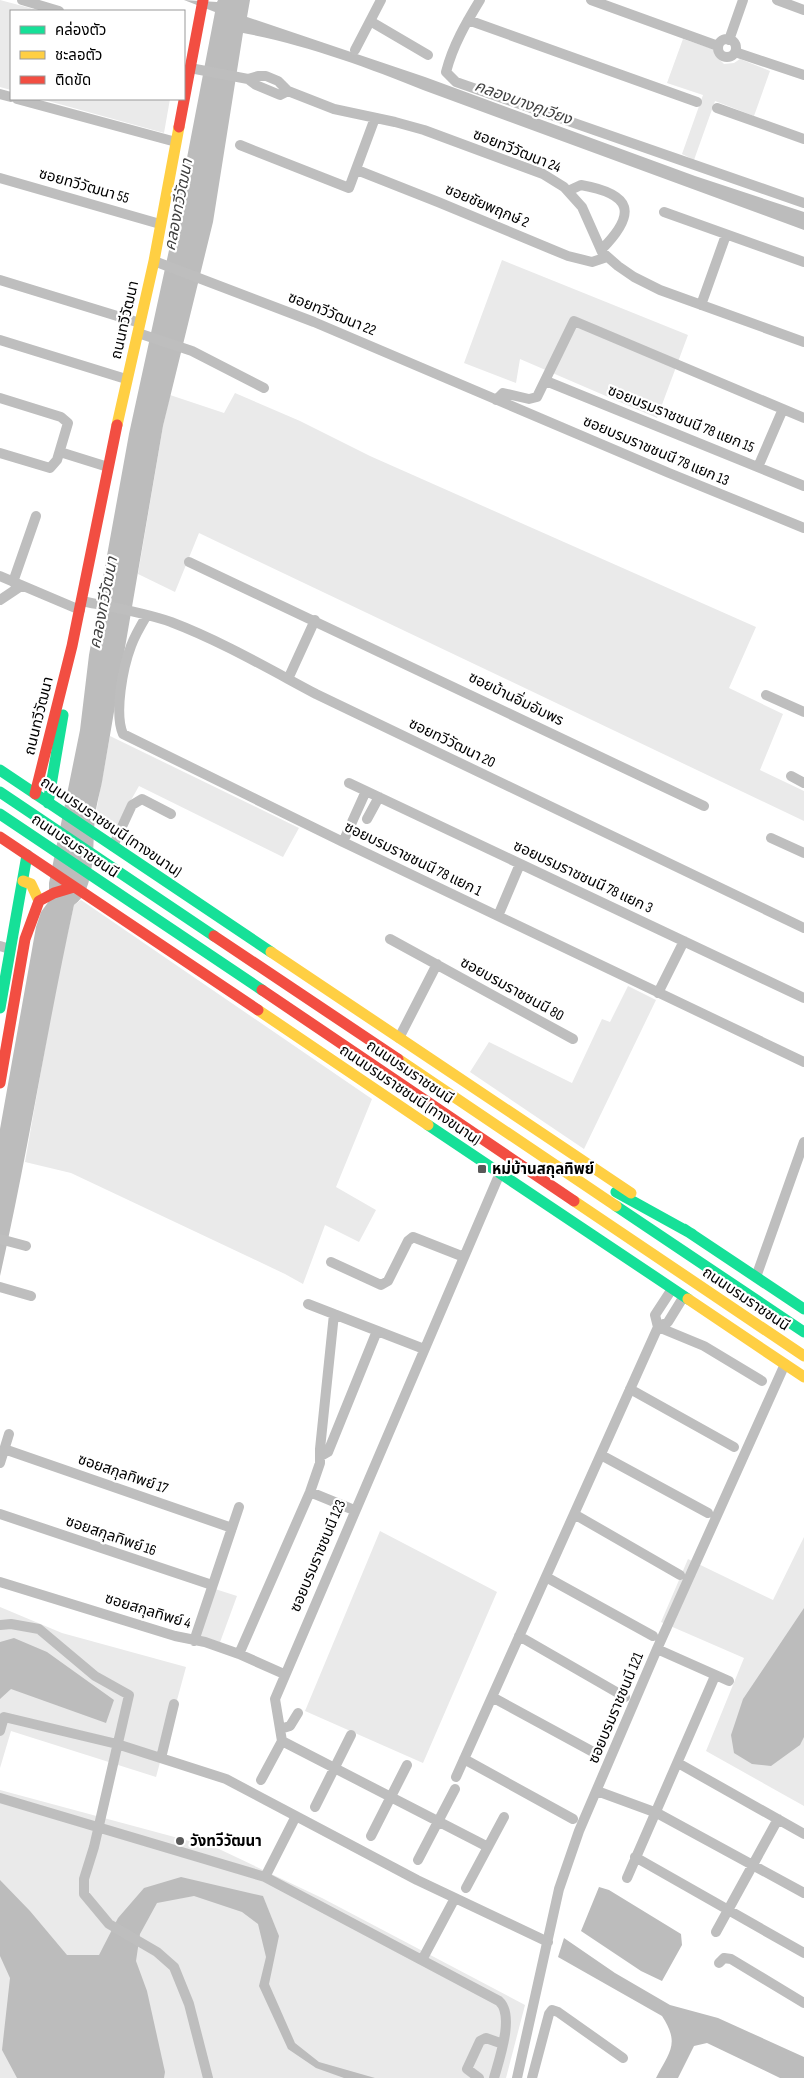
<svg xmlns="http://www.w3.org/2000/svg" width="804" height="2078" font-family="'Sofia Sans Condensed','Noto Sans Thai',sans-serif">
  <rect width="100%" height="100%" fill="#fff"/>
  <path fill="#eaeaea" d="M 0,0 L 41,11 L 11,11 L 11,90 L 0,87 Z
    M 683,39 L 713,49 L 716,56 L 724,64 L 734,63 L 740,59 L 770,71 L 754,116 L 715,101 L 694,160 L 682,154 L 703,95 L 667,83 Z
    M 41,99 L 170,99 L 164,133 Z
    M 502,260 L 688,335 L 657,418 L 520,359 L 516,383 L 464,363 Z
    M 235,393 L 300,421 L 370,456 L 756,627 L 729,688 L 783,714 L 760,770 L 804,791 L 804,821 L 199,533 L 175,592 L 138,574 L 163,426 L 170,395 L 224,413 Z
    M 110,736 L 299,828 L 283,857 L 139,786 L 113,832 L 95,818 Z
    M 81,900 L 372,1099 L 336,1187 L 376,1210 L 359,1242 L 325,1225 L 303,1284 L 285,1274 L 71,1173 L 25,1162 L 56,985 L 74,905 Z
    M 628,986 L 656,1000 L 584,1149 L 470,1072 L 489,1042 L 572,1083 L 602,1019 L 610,1022 Z
    M 380,1531 L 497,1592 L 423,1763 L 305,1711 Z
    M 804,1537 L 804,1806 L 706,1751 L 744,1658 L 661,1622 L 688,1559 L 773,1600 Z
    M 215,1589 L 237,1596 L 219,1645 L 198,1639 Z
    M 0,1607 L 62,1633 L 186,1667 L 156,1777 L 11,1731 L 0,1768 Z
    M 0,1790 L 219,1849 L 322,1898 L 525,2005 L 506,2078 L 0,2078 Z"/>
  <path fill="#bcbcbc" d="M 184,0 L 217,2 L 218,0 L 250,0 L 247,17 L 425,77 L 695,176 L 804,212 L 804,230 L 423,90 C 367,67 303,44 243,33 L 213,222 L 163,426 L 103,776 C 101,790 96,804 95,818 C 92,842 97,890 74,905 C 47,1028 28,1153 0,1276 L 0,1129 L 36,927 L 41,912 L 49,901 L 49,883 L 80,730 L 89,655 L 129,434 L 171,241 L 215,12 Z
    M 804,1608 L 804,1737 L 800,1745 L 771,1766 L 752,1764 L 734,1753 L 731,1735 L 743,1699 Z
    M 14,1638 L 47,1652 L 114,1700 L 106,1723 L 11,1689 L 0,1699 L 0,1642 Z
    M 181,1877 L 263,1896 L 279,1936 L 269,1984 L 295,2043 L 319,2062 L 375,2078 L 344,2078 L 316,2068 L 288,2049 L 259,1986 L 266,1957 L 258,1924 L 242,1912 L 194,1896 L 157,1903 L 140,1934 L 136,1961 L 147,1991 L 165,2072 L 164,2078 L 17,2078 L 2,2050 L 10,1978 L 0,1956 L 0,1880 L 30,1911 L 67,1955 L 99,1955 L 118,1918 L 144,1888 Z
    M 599,1887 L 609,1890 L 681,1934 L 682,1945 L 662,1981 L 641,1971 L 581,1931 Z
    M 564,1938 L 615,1973 L 670,2005 L 718,2018 L 804,2057 L 804,2078 L 780,2078 L 707,2043 L 694,2046 L 678,2078 L 656,2078 C 670,2051 680,2044 662,2016 L 558,1957 Z"/>
  <g fill="none" stroke-linecap="round" stroke-linejoin="round">
    <path stroke="#bebebe" stroke-width="10" d="M 22,0 L 59,11
      M 480,0 C 466,23 453,45 446,72 L 456,82 L 804,203
      M 591,0 L 718,46
      M 777,0 L 804,10
      M 468,20 L 697,102
      M 370,21 L 428,55
      M718 48a9 9 0 1 1 18 0a9 9 0 1 1-18 0Z
      M 729,40 L 743,0
      M 355,50 L 381,0
      M 735,52 L 804,75
      M 190,68 L 248,79 L 256,85 L 280,95 L 288,91
      M 248,79 L 258,76 L 266,76 L 278,81 L 288,91 L 334,109 L 395,122 L 424,130 L 543,174 L 564,187 L 582,207 L 602,252 L 618,266 L 634,277 L 660,290 L 804,342
      M 0,94 L 11,97
      M 17,99 L 176,142
      M 717,108 L 804,139
      M 240,145 L 349,188 L 375,118
      M 357,170 L 438,202 L 568,256 L 592,262 L 607,257
      M 0,178 L 160,224
      M 568,191 L 581,185 C 632,194 638,213 601,250
      M 664,212 L 804,262
      M 154,261 L 314,322 L 669,473 L 804,528
      M 0,280 L 140,323
      M 701,305 L 726,235
      M 138,333 L 192,351 L 264,388
      M 0,340 L 126,379
      M 546,381 L 804,486
      M 0,398 L 61,417 L 68,423 L 57,460 L 50,468 L 0,453
      M 496,400 L 503,393 L 529,399 L 537,397 L 574,321 L 804,418
      M 60,452 L 108,467
      M 758,467 L 783,409
      M 189,562 L 704,806
      M 0,576 L 80,610
      M 13,582 L 36,516
      M 0,600 L 21,586
      M 81,601 C 111,607 142,612 171,622 C 221,641 269,669 316,694 L 804,928
      M 147,615 C 141,625 135,635 131,646 C 123,667 114,713 123,734 L 343,842 L 804,1062
      M 288,679 L 315,620
      M 766,695 L 804,712
      M 791,776 L 804,783
      M 349,783 L 804,998
      M 367,819 L 379,797
      M 771,838 L 804,853
      M 343,842 L 366,791
      M 113,846 L 132,805 L 142,799 L 171,814
      M 498,916 L 520,864
      M 390,939 L 573,1039
      M 0,946 L 10,949
      M 658,993 L 684,941
      M 399,1038 L 437,964
      M 0,1239 L 26,1246
      M 331,1262 L 381,1285 L 388,1281 L 408,1241 L 413,1237 L 464,1257
      M 756,1277 L 804,1142
      M 0,1287 L 31,1296
      M 672,1289 L 655,1315 L 658,1327 L 668,1322 L 684,1296
      M 308,1304 L 424,1349
      M 630,1389 L 734,1447
      M 4,1449 L 232,1528
      M 601,1455 L 708,1513
      M 321,1456 L 328,1452 L 377,1331
      M 0,1463 L 9,1434
      M 310,1492 L 354,1510
      M 0,1514 L 212,1585
      M 574,1514 L 680,1575
      M 546,1577 L 653,1636
      M 0,1582 L 175,1636 L 205,1642 L 239,1654 L 284,1674
      M 0,1625 L 11,1624 L 39,1629 L 95,1676 L 129,1695 L 94,1847 L 84,1879 L 84,1894 L 109,1924 L 157,1952 L 174,1967 L 189,2004 L 208,2078
      M 519,1636 L 625,1697
      M 194,1641 L 239,1507
      M 657,1649 L 729,1681
      M 239,1654 L 310,1492 L 320,1463 L 320,1449 L 334,1314
      M 492,1697 L 595,1753
      M 280,1729 L 290,1726 L 298,1713
      M 0,1731 L 4,1717 L 117,1744 L 226,1779 L 417,1880 L 548,1942
      M 161,1758 L 174,1704
      M 464,1759 L 573,1819
      M 678,1763 L 804,1834
      M 456,1777 L 658,1327 L 704,1346 L 762,1381
      M 261,1780 L 282,1741
      M 597,1791 L 657,1813 L 804,1893
      M 0,1798 L 265,1877 L 499,2001 C 515,2015 499,2060 494,2078
      M 315,1807 L 351,1735
      M 371,1836 L 407,1765
      M 488,1847 L 282,1741 L 275,1699 L 500,1173
      M 635,1857 L 804,1953
      M 418,1860 L 455,1789
      M 265,1877 L 296,1816
      M 627,1878 L 715,1676
      M 466,1888 L 504,1817
      M 716,1932 L 778,1819
      M 422,1960 L 455,1898
      M 719,1963 L 724,1958 L 731,1959 L 804,2003
      M 479,2078 L 467,2069 L 480,2041 L 486,2038 L 503,2044
      M 517,2078 L 559,1889 L 579,1831 L 657,1649 L 785,1364
      M 532,2078 L 549,2014 L 552,2010 L 558,2012 L 623,2058"/>
    <path stroke="#16e098" stroke-width="11" d="M 0,770 L 271,952
      M 0,792 L 214,936
      M 48,803 L 63,715
      M 0,814 L 262,990
      M 0,1008 L 27,855
      M 428,1125 L 688,1299
      M 616,1192 L 692,1234
      M 616,1206 L 804,1332
      M 684,1229 L 804,1309"/>
    <path stroke="#ffcf43" stroke-width="11" d="M 117,425 L 154,261 L 179,127
      M 23,881 L 31,884 L 39,901
      M 271,952 L 631,1193
      M 258,1010 L 428,1125
      M 398,1059 L 616,1206
      M 574,1201 L 804,1356
      M 688,1299 L 804,1377"/>
    <path stroke="#f24e42" stroke-width="11" d="M 179,127 L 203,0
      M 35,794 L 72,646 L 117,425
      M 0,837 L 258,1010
      M 214,936 L 398,1059
      M 262,990 L 574,1201
      M 0,1083 L 25,939 L 39,901 L 54,893 L 74,887"/>
  </g>
  <g fill="#595959" stroke="#fff" stroke-width="2">
    <rect x="477" y="1164" width="10" height="10" rx="2.5"/>
    <circle cx="180" cy="1841" r="5"/>
  </g>
  <g text-anchor="middle" dominant-baseline="central" stroke-width="4.5" stroke-linejoin="round" paint-order="stroke">
    <g font-size="15" fill="#000" stroke="#fff">
      <text transform="translate(517 151) rotate(22)">ซอยทวีวัฒนา 24</text>
      <text transform="translate(84 186) rotate(16)">ซอยทวีวัฒนา 55</text>
      <text transform="translate(487 206) rotate(23)">ซอยชัยพฤกษ์ 2</text>
      <text transform="translate(332 314) rotate(22)">ซอยทวีวัฒนา 22</text>
      <text transform="translate(125 320) rotate(-77)">ถนนทวีวัฒนา</text>
      <text transform="translate(681 419) rotate(22)">ซอยบรมราชชนนี 78 แยก 15</text>
      <text transform="translate(656 451) rotate(23)">ซอยบรมราชชนนี 78 แยก 13</text>
      <text transform="translate(516 699) rotate(26)">ซอยบ้านอิ่มอัมพร</text>
      <text transform="translate(39 716) rotate(-76)">ถนนทวีวัฒนา</text>
      <text transform="translate(452 743) rotate(26)">ซอยทวีวัฒนา 20</text>
      <text transform="translate(111 827) rotate(34)">ถนนบรมราชชนนี (ทางขนาน)</text>
      <text transform="translate(75 846) rotate(34)">ถนนบรมราชชนนี</text>
      <text transform="translate(413 859) rotate(26)">ซอยบรมราชชนนี 78 แยก 1</text>
      <text transform="translate(583 877) rotate(25)">ซอยบรมราชชนนี 78 แยก 3</text>
      <text transform="translate(512 989) rotate(29)">ซอยบรมราชชนนี 80</text>
      <text transform="translate(410 1072) rotate(34)">ถนนบรมราชชนนี</text>
      <text transform="translate(410 1095) rotate(34)">ถนนบรมราชชนนี (ทางขนาน)</text>
      <text transform="translate(746 1299) rotate(34)">ถนนบรมราชชนนี</text>
      <text transform="translate(123 1474) rotate(19)">ซอยสกุลทิพย์ 17</text>
      <text transform="translate(111 1536) rotate(19)">ซอยสกุลทิพย์ 16</text>
      <text transform="translate(318 1556) rotate(-67)">ซอยบรมราชชนนี 123</text>
      <text transform="translate(148 1611) rotate(17)">ซอยสกุลทิพย์ 4</text>
      <text transform="translate(616 1708) rotate(-67)">ซอยบรมราชชนนี 121</text>
    </g>
    <g font-size="15" font-weight="bold" fill="#000" stroke="#fff" text-anchor="start">
      <text x="492" y="1169">หม่บ้านสกุลทิพย์</text>
      <text x="190" y="1841">วังทวีวัฒนา</text>
    </g>
    <g font-size="16" font-style="italic" fill="#414141" stroke="#fff">
      <text transform="translate(523 103) rotate(20)">คลองบางคูเวียง</text>
      <text transform="translate(179 205) rotate(-79)">คลองทวีวัฒนา</text>
      <text transform="translate(104 603) rotate(-79)">คลองทวีวัฒนา</text>
    </g>
  </g>
  <rect x="10" y="10" width="175" height="90" fill="#ffffff" stroke="#999999"/>
  <rect x="20" y="26" width="25" height="8" fill="#16e098" stroke="#999999"/>
  <text x="55" y="35" font-size="15" fill="#000000">คล่องตัว</text>
  <rect x="20" y="51" width="25" height="8" fill="#ffcf43" stroke="#999999"/>
  <text x="55" y="60" font-size="15" fill="#000000">ชะลอตัว</text>
  <rect x="20" y="76" width="25" height="8" fill="#f24e42" stroke="#999999"/>
  <text x="55" y="85" font-size="15" fill="#000000">ติดขัด</text>
</svg>
